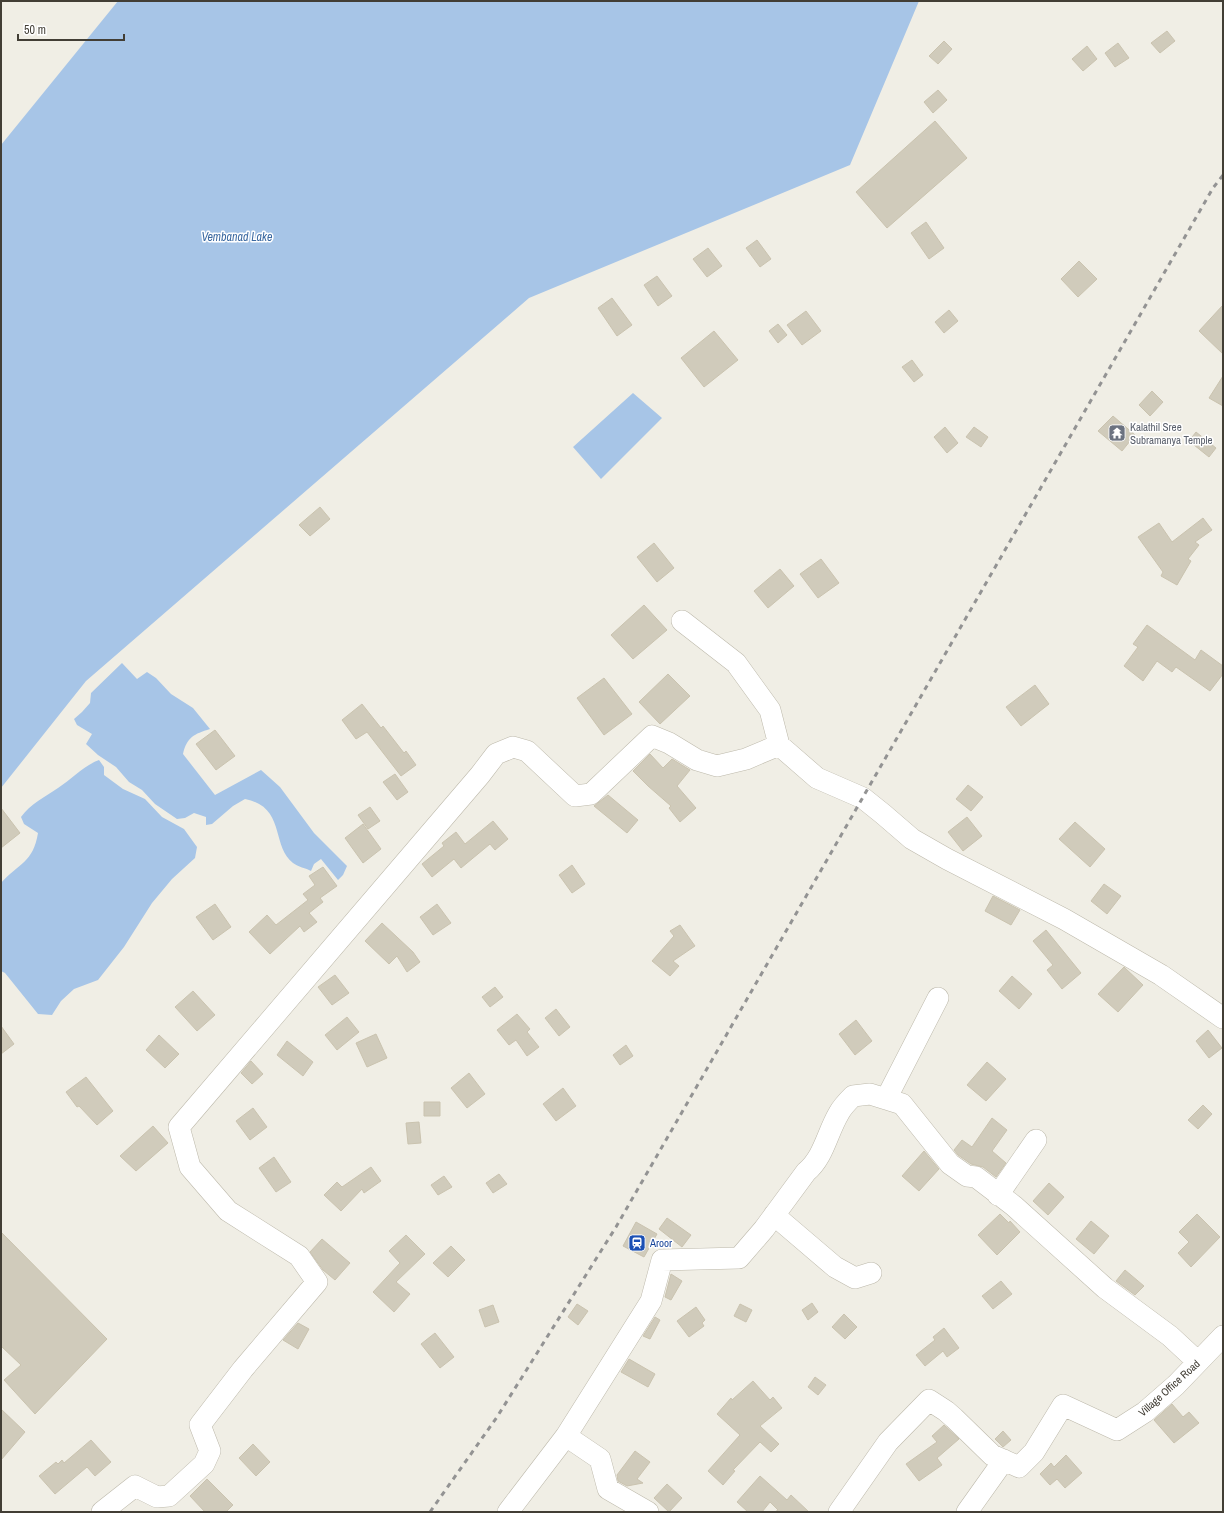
<svg xmlns="http://www.w3.org/2000/svg" width="1224" height="1513" font-family="'Archivo Narrow',sans-serif">
  <rect width="100%" height="100%" fill="#f0eee5"/>
  <path fill="#a7c5e7" d="M 118,1 L 919,1 L 850,165 L 529,298 L 86,681 L 1,788 L 1,145 Z
    M 633,393 L 662,418 L 601,479 L 573,447 Z
    M 122,663 L 137,679 L 147,672 L 156,678 L 171,694 L 193,708 L 210,729 C 194,734 187,737 183,754 L 215,795 L 261,770 L 280,787 L 314,833 L 347,866 L 343,875 L 338,880 L 321,859 L 314,864 L 311,871 C 306,868 298,867 293,863 C 271,846 286,807 245,799 L 233,806 L 212,824 L 206,825 L 206,817 L 194,813 L 185,818 L 177,819 L 155,804 L 142,790 L 129,782 L 116,767 L 98,755 L 86,744 L 92,734 L 77,725 L 74,719 L 82,712 L 90,703 L 91,693 Z
    M 99,760 L 104,767 L 104,775 L 123,789 L 145,799 L 162,817 L 184,829 L 197,847 L 195,858 L 172,879 L 152,903 L 124,947 L 98,980 L 74,989 L 61,1001 L 52,1015 L 38,1014 L 5,973 L 1,971 L 1,883 C 19,863 33,863 38,833 L 24,824 L 21,817 C 30,804 45,797 58,788 C 72,779 83,766 99,760 Z"/>
  <path fill="#d0cbbb" stroke="#cac3af" d="M 1167,31 L 1175,41 L 1160,53 L 1151,43 Z
    M 944,41 L 952,49 L 938,64 L 929,56 Z
    M 1118,43 L 1129,58 L 1115,67 L 1105,53 Z
    M 1087,46 L 1097,59 L 1083,71 L 1072,59 Z
    M 938,90 L 947,100 L 933,113 L 924,102 Z
    M 935,121 L 967,158 L 887,228 L 856,192 Z
    M 926,222 L 944,248 L 929,259 L 911,233 Z
    M 757,240 L 771,259 L 760,267 L 746,248 Z
    M 708,248 L 722,266 L 707,277 L 693,259 Z
    M 1079,261 L 1097,279 L 1078,297 L 1061,279 Z
    M 657,276 L 672,296 L 658,306 L 644,285 Z
    M 612,298 L 632,325 L 617,336 L 598,308 Z
    M 1223,305 L 1223,354 L 1199,331 Z
    M 949,310 L 958,321 L 944,333 L 935,322 Z
    M 806,311 L 821,331 L 802,345 L 787,325 Z
    M 778,324 L 787,335 L 778,343 L 769,331 Z
    M 714,331 L 738,360 L 704,387 L 681,358 Z
    M 912,360 L 923,375 L 914,382 L 902,367 Z
    M 1223,376 L 1223,406 L 1209,398 Z
    M 1152,391 L 1163,402 L 1150,416 L 1139,405 Z
    M 1113,416 L 1135,435 L 1122,451 L 1098,431 Z
    M 945,427 L 958,443 L 947,453 L 934,437 Z
    M 974,427 L 988,437 L 981,447 L 966,437 Z
    M 1196,432 L 1216,448 L 1209,457 L 1189,441 Z
    M 320,507 L 330,519 L 310,536 L 299,525 Z
    M 1203,518 L 1212,530 L 1195,542 L 1199,545 L 1188,559 L 1191,561 L 1177,585 L 1161,576 L 1163,572 L 1138,537 L 1159,523 L 1172,542 Z
    M 654,543 L 674,568 L 657,582 L 637,557 Z
    M 821,559 L 839,583 L 818,598 L 800,574 Z
    M 780,569 L 794,586 L 768,608 L 754,591 Z
    M 644,605 L 667,630 L 633,659 L 611,635 Z
    M 1147,625 L 1195,660 L 1201,650 L 1223,666 L 1223,674 L 1210,691 L 1176,667 L 1172,672 L 1157,661 L 1143,681 L 1124,666 L 1138,647 L 1133,644 Z
    M 668,674 L 690,696 L 660,724 L 639,702 Z
    M 604,678 L 632,714 L 604,735 L 577,698 Z
    M 1035,685 L 1049,704 L 1021,726 L 1006,707 Z
    M 362,704 L 381,728 L 383,726 L 404,753 L 406,751 L 416,765 L 401,776 L 367,732 L 356,739 L 342,720 Z
    M 215,730 L 235,756 L 216,770 L 196,744 Z
    M 650,754 L 663,768 L 672,759 L 690,770 L 677,786 L 696,808 L 680,822 L 669,808 L 671,806 L 648,786 L 633,771 Z
    M 395,774 L 408,792 L 397,800 L 383,782 Z
    M 968,785 L 983,797 L 971,811 L 956,799 Z
    M 608,795 L 638,820 L 627,833 L 594,806 Z
    M 370,807 L 380,821 L 368,829 L 358,815 Z
    M 1,808 L 20,833 L 1,848 Z
    M 967,817 L 982,836 L 963,851 L 948,832 Z
    M 493,821 L 508,839 L 495,850 L 490,844 L 461,868 L 454,859 L 432,877 L 422,864 L 444,846 L 442,843 L 456,832 L 465,844 Z
    M 1075,822 L 1105,849 L 1090,867 L 1059,839 Z
    M 363,824 L 381,849 L 363,863 L 345,838 Z
    M 572,865 L 585,884 L 572,893 L 559,875 Z
    M 323,867 L 337,886 L 320,898 L 323,902 L 309,913 L 317,922 L 304,932 L 300,926 L 270,954 L 249,932 L 267,915 L 276,925 L 308,900 L 303,894 L 315,885 L 309,876 Z
    M 1104,884 L 1121,896 L 1107,914 L 1091,901 Z
    M 993,896 L 1020,910 L 1011,925 L 985,911 Z
    M 215,904 L 231,927 L 213,940 L 196,917 Z
    M 437,904 L 451,923 L 433,935 L 420,917 Z
    M 382,923 L 413,952 L 420,962 L 407,972 L 397,956 L 389,964 L 365,941 Z
    M 680,925 L 695,946 L 673,961 L 679,966 L 670,976 L 652,961 L 674,936 L 670,931 Z
    M 1046,930 L 1081,973 L 1062,989 L 1047,970 L 1053,965 L 1033,941 Z
    M 1124,967 L 1143,985 L 1118,1012 L 1098,994 Z
    M 335,975 L 349,993 L 332,1005 L 318,987 Z
    M 1012,976 L 1032,994 L 1019,1009 L 999,991 Z
    M 495,987 L 503,997 L 490,1007 L 482,997 Z
    M 193,991 L 215,1015 L 197,1031 L 175,1007 Z
    M 556,1009 L 570,1027 L 559,1036 L 545,1018 Z
    M 517,1014 L 530,1029 L 527,1032 L 539,1047 L 527,1056 L 516,1040 L 509,1045 L 497,1030 Z
    M 347,1017 L 359,1032 L 337,1050 L 325,1035 Z
    M 856,1020 L 872,1041 L 855,1055 L 839,1034 Z
    M 1,1026 L 14,1044 L 1,1054 Z
    M 1208,1030 L 1222,1048 L 1209,1058 L 1196,1041 Z
    M 376,1034 L 387,1058 L 367,1067 L 356,1043 Z
    M 159,1035 L 179,1054 L 165,1068 L 146,1050 Z
    M 287,1041 L 313,1062 L 303,1076 L 277,1055 Z
    M 626,1045 L 633,1056 L 620,1065 L 613,1055 Z
    M 251,1061 L 263,1074 L 252,1084 L 241,1073 Z
    M 987,1062 L 1006,1079 L 986,1101 L 967,1085 Z
    M 469,1073 L 485,1094 L 467,1108 L 451,1088 Z
    M 86,1077 L 113,1111 L 97,1125 L 79,1106 L 77,1107 L 66,1092 Z
    M 563,1088 L 576,1106 L 556,1121 L 543,1104 Z
    M 424,1102 L 440,1102 L 440,1116 L 424,1116 Z
    M 1203,1105 L 1212,1114 L 1198,1129 L 1188,1120 Z
    M 253,1108 L 267,1127 L 250,1140 L 236,1121 Z
    M 992,1118 L 1007,1130 L 992,1151 L 1006,1163 L 996,1177 L 983,1167 L 971,1164 L 958,1155 L 954,1150 L 962,1140 L 972,1147 Z
    M 419,1122 L 421,1143 L 408,1144 L 406,1123 Z
    M 153,1126 L 168,1143 L 136,1171 L 120,1156 Z
    M 924,1151 L 939,1169 L 919,1191 L 902,1176 Z
    M 274,1157 L 291,1182 L 276,1192 L 259,1168 Z
    M 371,1167 L 381,1181 L 364,1193 L 362,1189 L 341,1211 L 324,1195 L 337,1182 L 342,1187 Z
    M 499,1174 L 507,1184 L 493,1193 L 486,1183 Z
    M 444,1176 L 452,1187 L 438,1195 L 431,1185 Z
    M 1049,1183 L 1064,1197 L 1048,1215 L 1033,1201 Z
    M 1000,1214 L 1009,1223 L 1010,1221 L 1020,1232 L 997,1255 L 978,1235 Z
    M 1197,1214 L 1220,1237 L 1191,1267 L 1178,1253 L 1189,1242 L 1179,1232 Z
    M 667,1218 L 691,1235 L 682,1247 L 659,1229 Z
    M 1091,1221 L 1109,1236 L 1094,1254 L 1076,1239 Z
    M 636,1222 L 657,1234 L 644,1257 L 623,1246 Z
    M 1,1232 L 107,1339 L 35,1414 L 4,1380 L 21,1365 L 1,1346 Z
    M 406,1235 L 425,1254 L 396,1282 L 410,1294 L 394,1312 L 373,1292 L 400,1263 L 389,1251 Z
    M 322,1239 L 350,1263 L 335,1280 L 323,1270 L 310,1252 Z
    M 451,1246 L 465,1260 L 448,1277 L 433,1263 Z
    M 1125,1270 L 1144,1286 L 1135,1295 L 1116,1281 Z
    M 671,1274 L 682,1281 L 671,1300 L 665,1297 Z
    M 1001,1281 L 1012,1294 L 993,1309 L 982,1296 Z
    M 812,1303 L 818,1312 L 808,1320 L 802,1310 Z
    M 577,1304 L 588,1311 L 578,1325 L 568,1317 Z
    M 740,1304 L 752,1310 L 746,1322 L 734,1316 Z
    M 493,1305 L 499,1322 L 485,1327 L 479,1310 Z
    M 696,1307 L 705,1320 L 702,1323 L 704,1326 L 689,1337 L 677,1321 Z
    M 844,1314 L 857,1327 L 845,1339 L 832,1327 Z
    M 655,1317 L 660,1320 L 650,1339 L 643,1336 Z
    M 298,1323 L 309,1329 L 298,1349 L 283,1340 Z
    M 944,1328 L 959,1348 L 947,1357 L 943,1351 L 925,1366 L 916,1355 L 935,1340 L 933,1337 Z
    M 435,1333 L 454,1357 L 440,1368 L 421,1344 Z
    M 629,1359 L 655,1374 L 648,1387 L 621,1372 Z
    M 815,1377 L 826,1385 L 818,1395 L 808,1387 Z
    M 753,1381 L 770,1400 L 773,1397 L 782,1408 L 760,1426 L 779,1444 L 771,1452 L 760,1442 L 733,1470 L 735,1471 L 723,1485 L 708,1471 L 740,1435 L 717,1414 L 731,1398 L 732,1400 Z
    M 1172,1404 L 1183,1417 L 1189,1412 L 1199,1423 L 1174,1443 L 1154,1420 Z
    M 1,1409 L 25,1432 L 1,1460 Z
    M 944,1425 L 959,1439 L 937,1458 L 942,1465 L 919,1481 L 906,1464 L 937,1442 L 932,1436 Z
    M 1003,1431 L 1011,1440 L 1003,1447 L 995,1439 Z
    M 91,1440 L 111,1462 L 95,1476 L 87,1467 L 55,1494 L 39,1476 L 56,1462 L 58,1464 L 62,1460 L 64,1463 Z
    M 253,1444 L 270,1462 L 256,1476 L 239,1458 Z
    M 635,1451 L 650,1462 L 637,1479 L 643,1483 L 627,1486 L 618,1481 L 617,1475 Z
    M 1066,1455 L 1082,1473 L 1065,1488 L 1057,1479 L 1050,1485 L 1040,1474 L 1051,1463 L 1054,1467 Z
    M 760,1476 L 787,1500 L 791,1495 L 809,1512 L 775,1512 L 778,1510 L 770,1502 L 762,1512 L 748,1512 L 737,1502 Z
    M 207,1479 L 233,1505 L 226,1512 L 205,1512 L 190,1496 Z
    M 667,1484 L 682,1498 L 669,1512 L 654,1498 Z"/>
  <g fill="none" stroke-linecap="round" stroke-linejoin="round">
    <g stroke="#bdb9ab" stroke-width="22">
      <path id="minor" d="M 682,621 L 736,663 L 770,710 L 779,745 L 817,778 L 863,798 L 883,814 L 912,839 L 947,859 L 1064,919 L 1161,975 L 1223,1018
        M 886,1099 L 938,998
        M 998,1195 L 1036,1140
        M 774,1215 L 835,1267 L 855,1278 L 871,1273
        M 566,1436 L 600,1459 L 608,1489 L 648,1512
        M 102,1512 L 135,1486 L 157,1497 L 169,1496 L 204,1464 L 210,1451 L 200,1425 L 243,1369 L 317,1282 L 299,1256 L 228,1211 L 190,1167 L 179,1127 L 480,775 L 496,754 L 513,747 L 527,751 L 575,796 L 591,794 L 652,736 L 669,743 L 697,760 L 717,766 L 746,759 L 779,745
        M 508,1512 L 566,1436 L 651,1301 L 662,1260 L 739,1258 L 764,1229 L 806,1172 C 824,1157 827,1133 839,1113 C 842,1107 848,1101 853,1096 L 870,1094 L 902,1104 L 950,1164 L 967,1176 L 976,1177 L 1014,1206 L 1105,1288 L 1170,1336 L 1198,1362
        M 839,1512 L 888,1442 L 929,1400 L 946,1411 L 954,1418 L 992,1455 L 1019,1467 L 1034,1452 L 1063,1405 L 1117,1430 L 1145,1412 L 1176,1385 L 1223,1336
        M 967,1512 L 1004,1460"/>
    </g>
    <use href="#minor" stroke="#fff" stroke-width="21"/>
    <path stroke="#939393" stroke-width="3" stroke-dasharray="5 5" stroke-linecap="butt" d="M 430,1512 L 497,1417 L 616,1227 L 1213,188 L 1223,175"/>
  </g>
  <defs>
    <g id="temple-square" transform="scale(0.9)"><rect x="-9" y="-9" width="18" height="18" rx="4" fill="#6b7280" stroke="#fff"/><path d="M0-6L5-2H3V0L6.5 2.5H4V6H1.5V3h-3V6H-4V2.5H-6.5L-3 0V-2H-5Z" fill="#fff"/></g>
    <g id="station-square" transform="scale(0.9)"><rect x="-9" y="-9" width="18" height="18" rx="4" fill="#1a4fb4" stroke="#fff"/><path d="M-3-6H3Q5-6 5-4V2Q5 4 3 4L4.5 6H3L1.5 4h-3L-3 6H-4.5L-3 4Q-5 4-5 2V-4Q-5-6-3-6ZM-3.5-4v3h7v-3ZM-3.5 1v1.5H-2V1ZM2 1v1.5H3.5V1Z" fill="#fff"/></g>
  </defs>
  <g fill-rule="evenodd">
    <use href="#temple-square" x="1117" y="433"/>
    <use href="#station-square" x="637" y="1243"/>
  </g>
  <g text-anchor="middle" dominant-baseline="central" stroke-width="3" stroke-linejoin="round" paint-order="stroke">
    <g font-size="11" fill="#5b616d" stroke="#fff" text-anchor="start">
      <text x="1130" y="427">Kalathil Sree<tspan x="1130" dy="13">Subramanya Temple</tspan></text>
    </g>
    <g font-size="11" fill="#164399" stroke="#fff" text-anchor="start">
      <text x="650" y="1243">Aroor</text>
    </g>
    <g font-size="11" fill="#423e35" stroke="#fff">
      <text transform="translate(1169 1388) rotate(-42)">Village Office Road</text>
    </g>
    <g font-size="12" font-style="italic" fill="#3b69a1" stroke="#fff">
      <text x="237" y="237">Vembanad Lake</text>
    </g>
  </g>
  <rect width="1224" height="1513" fill="none" stroke="#423e35" stroke-width="4"/>
  <path d="M18 34v6h106v-6" fill="none" stroke="#423e35" stroke-width="2"/>
  <text x="24" y="34" font-size="12" fill="#423e35" stroke="#ffffff" stroke-width="3" paint-order="stroke">50 m</text>
</svg>
